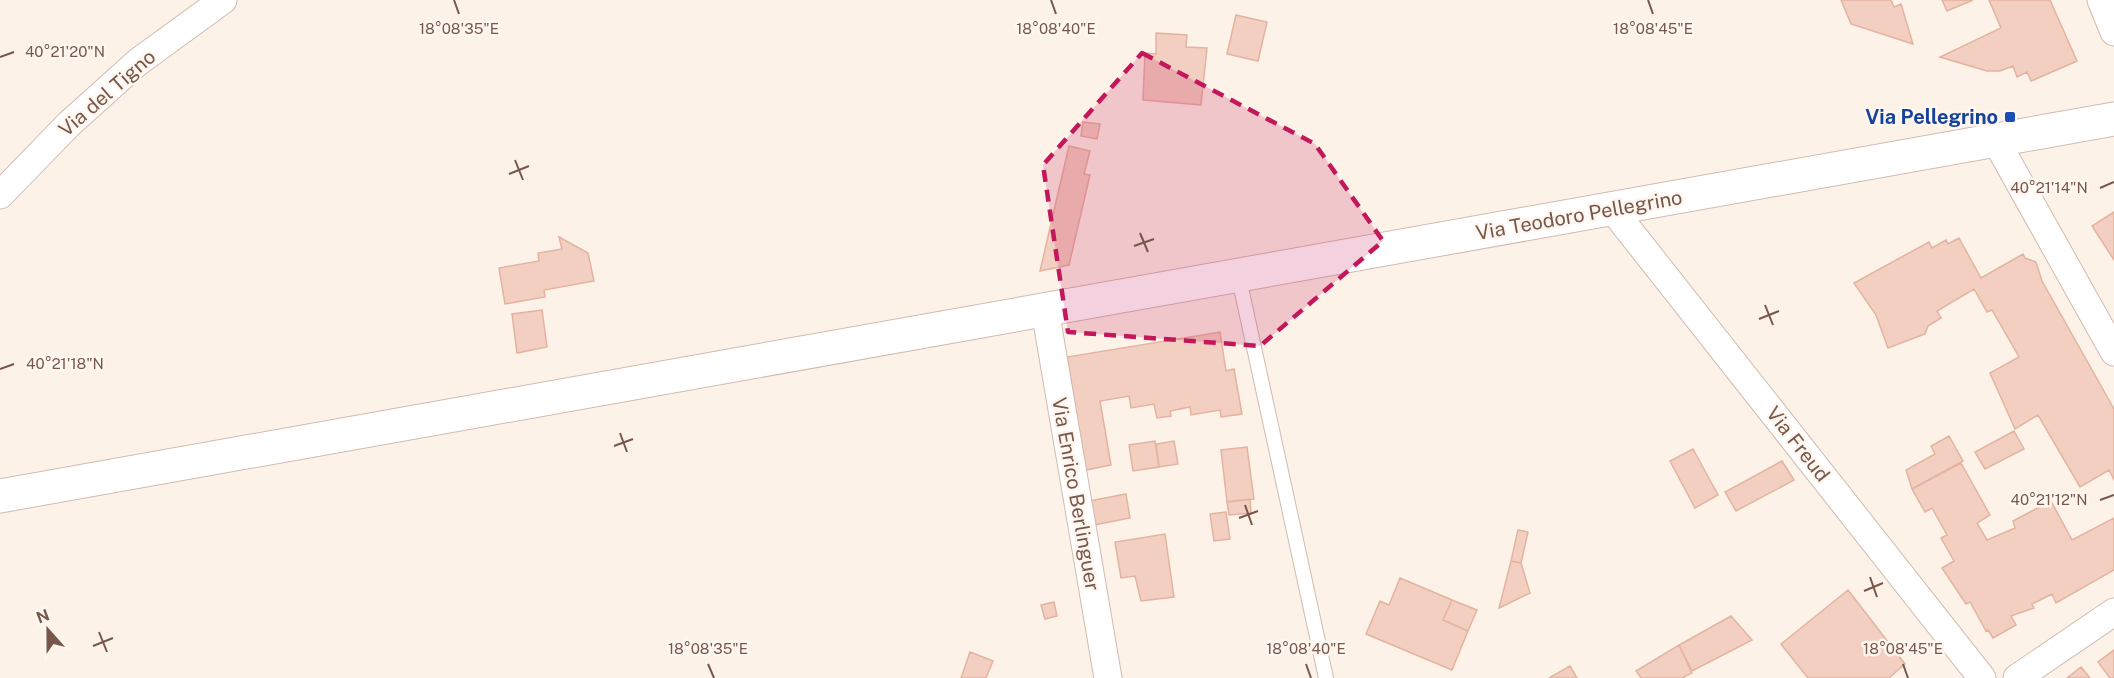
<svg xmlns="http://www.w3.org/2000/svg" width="2114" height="678" font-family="'Public Sans',sans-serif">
  <rect width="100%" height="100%" fill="#fcf2e8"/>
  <path fill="#f2cfc0" stroke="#e4b3a0" stroke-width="1.5" d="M 1841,0 L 1891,0 L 1894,7 L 1901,4 L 1913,44 L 1851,24 Z
    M 1942,0 L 1973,0 L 1947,11 Z
    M 1989,0 L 2050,0 L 2077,61 L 2031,81 L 2027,72 L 2017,77 L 2013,66 L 2000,71 L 1987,71 L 1940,57 L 2001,28 Z
    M 1236,15 L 1267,22 L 1258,61 L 1227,54 Z
    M 1156,33 L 1187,35 L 1186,47 L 1207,48 L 1201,105 L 1143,100 L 1145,53 L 1156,54 Z
    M 1083,122 L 1100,124 L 1097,139 L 1081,136 Z
    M 1069,146 L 1090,151 L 1084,174 L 1090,175 L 1069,265 L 1040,271 Z
    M 2114,212 L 2114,260 L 2092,226 Z
    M 559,237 L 588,253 L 594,281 L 544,290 L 545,297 L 505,304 L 499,268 L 539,261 L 538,253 L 562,249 Z
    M 1959,238 L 1981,278 L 2023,254 L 2025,258 L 2036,262 L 2042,281 L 2114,409 L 2114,480 L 2109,470 L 2080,487 L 2038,415 L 2015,429 L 1990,373 L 2019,357 L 1992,310 L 1987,312 L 1974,289 L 1937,311 L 1941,318 L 1928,326 L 1925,334 L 1888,348 L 1876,315 L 1854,283 L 1929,242 L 1932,248 L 1946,240 L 1948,244 Z
    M 542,310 L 547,347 L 517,353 L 512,314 Z
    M 1220,332 L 1226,371 L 1234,369 L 1242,414 L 1221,417 L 1220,410 L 1191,415 L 1190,407 L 1170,411 L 1171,416 L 1157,418 L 1154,404 L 1131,408 L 1129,396 L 1100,401 L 1111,465 L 1086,470 L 1067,357 Z
    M 2014,431 L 2024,449 L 1985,469 L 1975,452 Z
    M 1949,436 L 1963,461 L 1912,489 L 1906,470 L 1935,454 L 1931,446 Z
    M 1155,441 L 1159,467 L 1133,471 L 1129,445 Z
    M 1174,441 L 1178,464 L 1159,467 L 1156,444 Z
    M 1247,447 L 1254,499 L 1227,502 L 1221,450 Z
    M 1693,449 L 1718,495 L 1695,508 L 1670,461 Z
    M 1782,461 L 1794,480 L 1736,511 L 1725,492 Z
    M 1961,463 L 1990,515 L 1977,523 L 1987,540 L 2015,528 L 2013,521 L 2051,501 L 2072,540 L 2114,518 L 2114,570 L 2056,603 L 2052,594 L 2032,604 L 2034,608 L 2011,616 L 2016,625 L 1993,638 L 1988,630 L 1986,631 L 1970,602 L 1966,604 L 1942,568 L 1954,561 L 1941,538 L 1947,535 L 1932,508 L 1925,512 L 1912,489 Z
    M 1126,494 L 1130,518 L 1094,525 L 1089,501 Z
    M 1250,499 L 1251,513 L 1229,515 L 1227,502 Z
    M 1226,512 L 1230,539 L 1214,541 L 1210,514 Z
    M 1518,530 L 1528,532 L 1521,563 L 1511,561 Z
    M 1165,534 L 1174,597 L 1141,601 L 1135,576 L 1121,578 L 1115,542 Z
    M 1511,561 L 1521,563 L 1530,593 L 1499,608 Z
    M 1400,578 L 1452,600 L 1443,620 L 1468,631 L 1452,670 L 1366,634 L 1380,601 L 1389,605 Z
    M 1848,590 L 1905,664 L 1889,678 L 1808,678 L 1781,644 Z
    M 1452,600 L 1477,610 L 1468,631 L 1443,620 Z
    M 1054,602 L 1057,616 L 1045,619 L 1041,605 Z
    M 1731,616 L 1752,640 L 1692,671 L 1679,645 Z
    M 1679,645 L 1692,673 L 1682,678 L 1641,678 L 1636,671 Z
    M 2114,650 L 2114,678 L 2110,678 L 2098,662 Z
    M 970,652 L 993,661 L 986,678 L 961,678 Z
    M 1570,666 L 1577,678 L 1549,678 Z
    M 2081,667 L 2090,678 L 2067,678 Z"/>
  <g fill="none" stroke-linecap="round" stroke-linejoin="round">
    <g stroke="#d1bbb0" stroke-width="16">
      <path id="service" d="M 1238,274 L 1326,678"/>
    </g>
    <g stroke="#d1bbb0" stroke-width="29">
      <path id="minor" d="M 2101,0 L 2114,32
        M 1996,141 L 2114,352
        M 0,195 L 69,124 L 138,62 L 223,0
        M 1613,210 L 1982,678
        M 1045,310 L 1108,678
        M 2017,678 L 2114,612"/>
    </g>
    <g stroke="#d1bbb0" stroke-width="35">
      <path id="tertiary" d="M 0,496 L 2114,119"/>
    </g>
    <use href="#service" stroke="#fff" stroke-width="14"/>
    <use href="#minor" stroke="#fff" stroke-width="27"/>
    <use href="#tertiary" stroke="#fff" stroke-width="33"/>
  </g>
  <path fill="#c2185b" fill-opacity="0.2" stroke="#c2185b" stroke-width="4.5" stroke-dasharray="12 8" stroke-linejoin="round" d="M 1142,53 L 1315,144 L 1383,241 L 1260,346 L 1068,332 L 1043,165 Z"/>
  <path fill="none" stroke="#77574c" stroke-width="2" d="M 454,0 L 459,14M 1051,0 L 1056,14M 1648,0 L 1653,14M 0,57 L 14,52M 515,160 L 523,180M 509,174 L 529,166M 2100,188 L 2114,182M 1140,233 L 1148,252M 1134,246 L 1154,239M 1765,305 L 1773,325M 1759,319 L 1779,311M 0,369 L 14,364M 620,433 L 627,452M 614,446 L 633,439M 2100,500 L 2114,495M 1245,505 L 1252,525M 1239,518 L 1258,511M 1870,577 L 1877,597M 1864,591 L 1883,583M 99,632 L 107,652M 93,646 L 113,638M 708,664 L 714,678M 1306,664 L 1311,678M 1903,664 L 1908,678"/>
  <rect fill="#1a4fb4" stroke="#fff7ef" stroke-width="2" x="2004" y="111" width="12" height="12" rx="3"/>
  <g text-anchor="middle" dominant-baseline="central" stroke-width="5" stroke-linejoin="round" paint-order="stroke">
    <g font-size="20" fill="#77574c" stroke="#fff7ef">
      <text transform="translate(107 93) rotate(-41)">Via del Tigno</text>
      <text transform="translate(1579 215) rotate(-10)">Via Teodoro Pellegrino</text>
      <text transform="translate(1798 444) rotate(52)">Via Freud</text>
      <text transform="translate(1076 494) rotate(80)">Via Enrico Berlinguer</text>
    </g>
    <g font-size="20" font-weight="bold" fill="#164399" stroke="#fff7ef" text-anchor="end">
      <text x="1998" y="117">Via Pellegrino</text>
    </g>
  </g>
  <g font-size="15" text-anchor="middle" fill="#77574c" stroke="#fff7ef" stroke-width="5" stroke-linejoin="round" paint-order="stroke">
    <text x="459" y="34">18°08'35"E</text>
    <text x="1056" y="34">18°08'40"E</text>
    <text x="1653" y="34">18°08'45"E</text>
    <text x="65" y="57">40°21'20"N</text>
    <text x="2049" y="193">40°21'14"N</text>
    <text x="65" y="369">40°21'18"N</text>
    <text x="2049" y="505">40°21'12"N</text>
    <text x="708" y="654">18°08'35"E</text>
    <text x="1306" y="654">18°08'40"E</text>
    <text x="1903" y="654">18°08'45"E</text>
  </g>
  <g transform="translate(48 630) rotate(339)" stroke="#fff7ef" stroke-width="4.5" paint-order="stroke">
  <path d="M0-4.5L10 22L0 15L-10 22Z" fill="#77574c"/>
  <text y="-9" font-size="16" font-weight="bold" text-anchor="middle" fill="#77574c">N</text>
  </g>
</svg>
